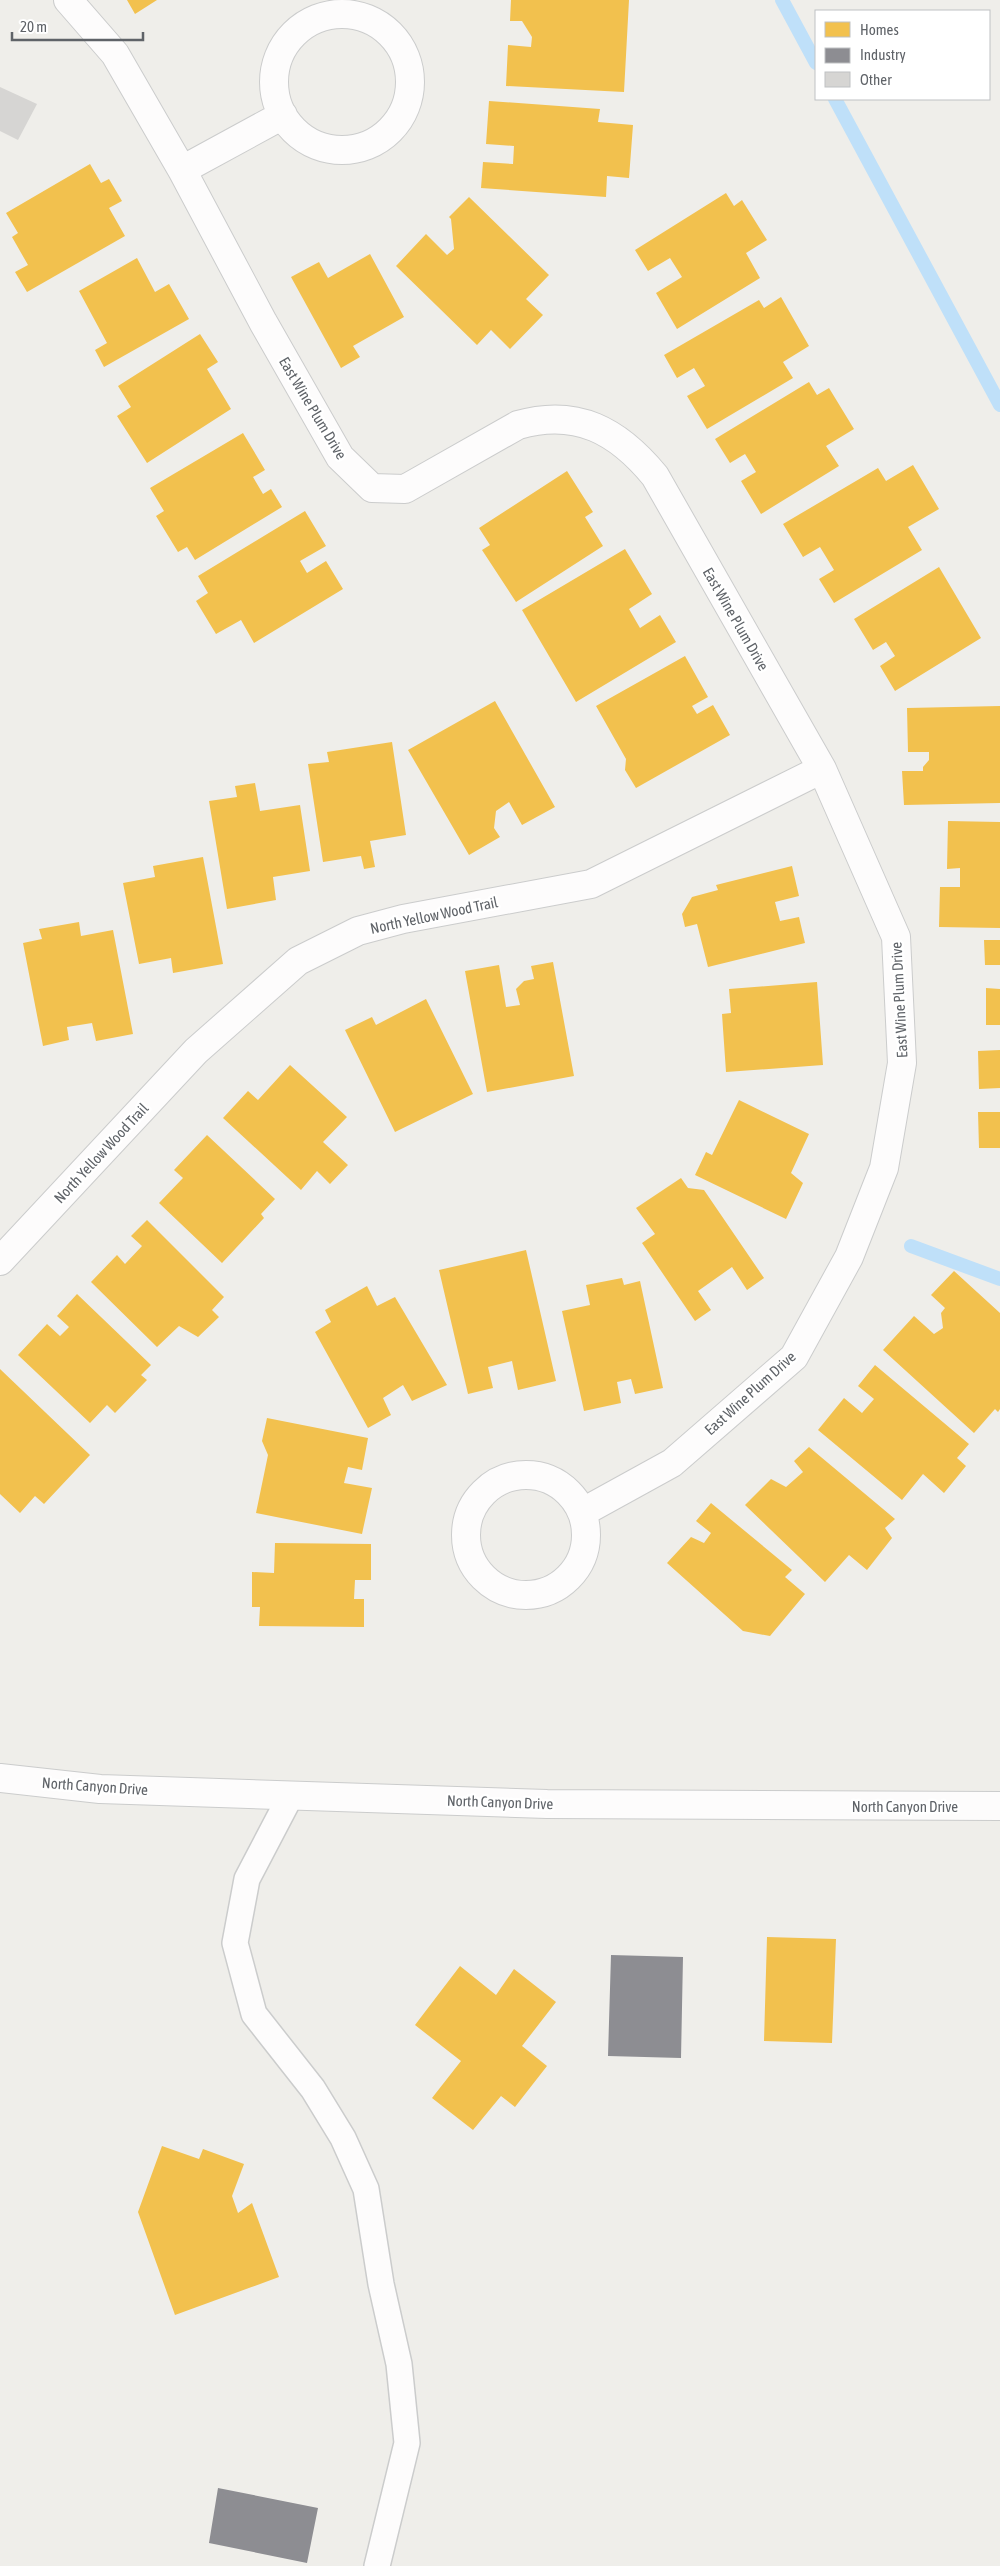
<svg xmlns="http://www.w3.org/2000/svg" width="1000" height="2566" font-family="'Asap Condensed',sans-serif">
  <rect width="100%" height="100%" fill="#efeeea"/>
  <path fill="#f2c14e" d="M 127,0 L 157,0 L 135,14 Z
    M 511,0 L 629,0 L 624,92 L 506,86 L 508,45 L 531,47 L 532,37 L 522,21 L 510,21 Z
    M 489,101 L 600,109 L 598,122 L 633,125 L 629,178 L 607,176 L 606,197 L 481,188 L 483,162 L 513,164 L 514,146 L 486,144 Z
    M 90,164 L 101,183 L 109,179 L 122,201 L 109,208 L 125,236 L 27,292 L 15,272 L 28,265 L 12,237 L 18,233 L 6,213 Z
    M 726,193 L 734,206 L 742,200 L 767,240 L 746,253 L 760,278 L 677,329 L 656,293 L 682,277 L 670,258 L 648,271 L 635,250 Z
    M 469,197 L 549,275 L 526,299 L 543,315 L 510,349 L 491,330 L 477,345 L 396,266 L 426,234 L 447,255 L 454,249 L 451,219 L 449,217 Z
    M 370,254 L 404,317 L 353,346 L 360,357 L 341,368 L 291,277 L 319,262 L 328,278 Z
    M 137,258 L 155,292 L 169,284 L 189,319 L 104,367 L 95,350 L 107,343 L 79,291 Z
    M 781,297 L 809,346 L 783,362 L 793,378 L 707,429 L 687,396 L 705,386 L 694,368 L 677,378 L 664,355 L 759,300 L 764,308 Z
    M 200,334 L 218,362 L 207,369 L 231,409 L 147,463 L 117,416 L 131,407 L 118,386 Z
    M 809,382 L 817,395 L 829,388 L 854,429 L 826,446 L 839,466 L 761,514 L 741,481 L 756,472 L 745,454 L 730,463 L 715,439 Z
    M 243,433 L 265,470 L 253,477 L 263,494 L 271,489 L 282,507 L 195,560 L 187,547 L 178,552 L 156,516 L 164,511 L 150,488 Z
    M 913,465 L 939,509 L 908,527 L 922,550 L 834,603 L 819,579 L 834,570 L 820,547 L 803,557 L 783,524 L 878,468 L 886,481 Z
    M 567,471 L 593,512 L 585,517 L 603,546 L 516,602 L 482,550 L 490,545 L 479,528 Z
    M 305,511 L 326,546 L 300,561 L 307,573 L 326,561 L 343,589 L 254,643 L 241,620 L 216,634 L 196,601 L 208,593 L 198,576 Z
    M 625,549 L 652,594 L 629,609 L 640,628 L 660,615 L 676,642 L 576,702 L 522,610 Z
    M 939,567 L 981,638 L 895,691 L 880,666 L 895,656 L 886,642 L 873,650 L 854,619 Z
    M 685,656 L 708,697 L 692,706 L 697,714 L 713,705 L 730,735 L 636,788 L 625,770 L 626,759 L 596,706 Z
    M 495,701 L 555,807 L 522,825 L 509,802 L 496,811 L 494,828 L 500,837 L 469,855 L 408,750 Z
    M 1000,706 L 1000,803 L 904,805 L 902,771 L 923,771 L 923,767 L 929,760 L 929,752 L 908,752 L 907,708 Z
    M 392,742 L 406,835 L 370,841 L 375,867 L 364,869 L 361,856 L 323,862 L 308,764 L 329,762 L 327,752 Z
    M 255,783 L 260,811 L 300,805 L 310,871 L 273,877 L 276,900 L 227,909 L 209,801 L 237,797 L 235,786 Z
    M 948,821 L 1000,822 L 1000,928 L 939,927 L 940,887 L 960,887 L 960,868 L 947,869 Z
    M 203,857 L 223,964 L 173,973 L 171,958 L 139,964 L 123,883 L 155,877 L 153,866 Z
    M 792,866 L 799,896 L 775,902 L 780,921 L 799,917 L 805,943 L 708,967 L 697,924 L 685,927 L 682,914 L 692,897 L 718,890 L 716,885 Z
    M 79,922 L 81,936 L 113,930 L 133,1034 L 96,1041 L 92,1023 L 67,1027 L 69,1040 L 43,1046 L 23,943 L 42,939 L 39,929 Z
    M 984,940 L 1000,940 L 1000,965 L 985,965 Z
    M 553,962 L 574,1076 L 487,1092 L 465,971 L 499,965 L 506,1007 L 520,1005 L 516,989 L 524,981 L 534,979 L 531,966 Z
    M 817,982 L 823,1065 L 726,1072 L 722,1014 L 731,1013 L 729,989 Z
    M 986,988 L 1000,989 L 1000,1025 L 986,1025 Z
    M 426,999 L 473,1094 L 395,1132 L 345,1030 L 372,1017 L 376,1025 Z
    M 1000,1050 L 1000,1088 L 979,1089 L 978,1051 Z
    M 290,1065 L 347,1117 L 323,1142 L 348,1165 L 330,1184 L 317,1171 L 301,1190 L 223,1118 L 248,1091 L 258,1100 Z
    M 739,1100 L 809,1134 L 791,1173 L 803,1183 L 786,1219 L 695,1175 L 706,1152 L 712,1155 Z
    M 978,1112 L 1000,1112 L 1000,1148 L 979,1148 Z
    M 207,1135 L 275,1199 L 261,1214 L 264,1218 L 222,1263 L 159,1203 L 183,1178 L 174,1170 Z
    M 681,1178 L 688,1188 L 704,1190 L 764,1278 L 747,1290 L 732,1267 L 698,1291 L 711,1310 L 695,1321 L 642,1243 L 655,1234 L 636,1208 Z
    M 147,1220 L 224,1297 L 212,1310 L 219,1317 L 198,1337 L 179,1326 L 157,1347 L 91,1282 L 117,1255 L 125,1264 L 142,1246 L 131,1236 Z
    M 526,1250 L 556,1381 L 518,1390 L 512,1361 L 488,1367 L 493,1388 L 468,1394 L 439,1270 Z
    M 954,1271 L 1000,1313 L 1000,1409 L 998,1412 L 995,1409 L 974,1433 L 883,1350 L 914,1316 L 934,1334 L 943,1328 L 941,1313 L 945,1308 L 931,1295 Z
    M 622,1278 L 624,1285 L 640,1281 L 663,1388 L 635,1394 L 631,1379 L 617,1382 L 621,1403 L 584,1411 L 562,1311 L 590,1305 L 586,1285 Z
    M 367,1286 L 377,1306 L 395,1297 L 447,1385 L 412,1401 L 403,1385 L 383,1398 L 391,1415 L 368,1428 L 315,1332 L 331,1322 L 325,1310 Z
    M 77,1294 L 151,1365 L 141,1375 L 147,1380 L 115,1413 L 107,1405 L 90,1423 L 18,1355 L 47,1324 L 60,1336 L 69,1327 L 57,1316 Z
    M 875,1365 L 969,1444 L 957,1458 L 966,1466 L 944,1493 L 923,1474 L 902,1500 L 818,1430 L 844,1398 L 862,1413 L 874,1399 L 858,1386 Z
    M 0,1369 L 90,1455 L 44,1504 L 35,1496 L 20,1513 L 0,1494 Z
    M 267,1418 L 368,1438 L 362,1470 L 348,1467 L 344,1483 L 372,1488 L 362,1534 L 256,1513 L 268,1455 L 262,1441 Z
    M 809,1447 L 895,1519 L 885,1528 L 892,1538 L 867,1570 L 849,1555 L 825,1582 L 745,1505 L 771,1479 L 786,1487 L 803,1472 L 794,1461 Z
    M 711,1503 L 792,1570 L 785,1577 L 805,1594 L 770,1636 L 743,1631 L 667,1563 L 691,1537 L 704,1543 L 711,1533 L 696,1521 Z
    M 275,1543 L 371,1544 L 371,1580 L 355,1580 L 354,1599 L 364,1599 L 364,1627 L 259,1626 L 260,1607 L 252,1607 L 252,1572 L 274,1573 Z
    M 767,1937 L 836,1939 L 832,2043 L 764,2041 Z
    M 460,1966 L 496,1995 L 514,1969 L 556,2002 L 522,2046 L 547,2066 L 515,2107 L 501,2096 L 473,2130 L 432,2098 L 461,2061 L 415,2025 Z
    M 162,2146 L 199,2159 L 203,2149 L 244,2164 L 232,2196 L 238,2213 L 252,2203 L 279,2277 L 175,2315 L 138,2212 Z"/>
  <path fill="#8d8d92" d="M 611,1955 L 683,1957 L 681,2058 L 608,2056 Z
    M 218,2488 L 318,2508 L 307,2563 L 209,2543 Z"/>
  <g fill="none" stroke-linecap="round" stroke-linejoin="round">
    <path stroke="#bfe0f9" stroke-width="14" d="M 782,0 L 816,63
      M 835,99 L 1000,405
      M 911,1246 L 1000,1279"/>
  </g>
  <path fill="#d6d5d3" d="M 0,87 L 37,104 L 18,140 L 0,131 Z"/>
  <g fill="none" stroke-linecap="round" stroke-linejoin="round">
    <g stroke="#cbcccc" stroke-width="28">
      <path id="lane" d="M 291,1795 L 247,1879 L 235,1943 L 254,2014 L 313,2089 L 343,2138 L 366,2189 L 381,2284 L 399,2364 L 407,2443 L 377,2566"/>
    </g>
    <g stroke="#cbcccc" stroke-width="30">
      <path id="street" d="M 68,0 L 115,54 L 182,170 L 263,322 L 340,457 L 372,488 L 405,489 L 518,425 C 577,408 618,431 655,476 L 822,769 L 896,937 L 902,1063 L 884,1168 L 849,1257 L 794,1357 L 672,1463 L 583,1512
        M274 82a68 68 0 1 1 136 0a68 68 0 1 1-136 0Z
        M 182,170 L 283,115
        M 0,1261 L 196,1051 L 298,961 L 358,931 L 403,919 L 591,884 L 822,769
        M466 1535a60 60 0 1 1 120 0a60 60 0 1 1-120 0Z
        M 0,1778 L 100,1789 L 547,1804 L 1000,1806"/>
    </g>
    <use href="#lane" stroke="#fdfcfc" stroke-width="25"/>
    <use href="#street" stroke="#fdfcfc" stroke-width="28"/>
  </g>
  <g text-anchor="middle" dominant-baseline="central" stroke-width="5" stroke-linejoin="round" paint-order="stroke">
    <g font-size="15" fill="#5f6368" stroke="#fff">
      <text transform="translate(313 408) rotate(59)">East Wine Plum Drive</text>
      <text transform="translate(736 619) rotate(60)">East Wine Plum Drive</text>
      <text transform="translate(434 915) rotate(-12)">North Yellow Wood Trail</text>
      <text transform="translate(899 1000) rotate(-93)">East Wine Plum Drive</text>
      <text transform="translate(101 1153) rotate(-47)">North Yellow Wood Trail</text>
      <text transform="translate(750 1393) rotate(-42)">East Wine Plum Drive</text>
      <text transform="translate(95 1786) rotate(4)">North Canyon Drive</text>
      <text transform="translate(500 1802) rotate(2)">North Canyon Drive</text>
      <text x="905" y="1806">North Canyon Drive</text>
    </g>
  </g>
  <rect x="815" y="10" width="175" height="90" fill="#ffffff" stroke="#bfc1c3"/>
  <rect x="825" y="22" width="25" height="15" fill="#f2c14e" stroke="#bfc1c3"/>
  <text x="860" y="35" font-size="15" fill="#5f6368">Homes</text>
  <rect x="825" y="48" width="25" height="15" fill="#8d8d92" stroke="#bfc1c3"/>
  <text x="860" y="60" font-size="15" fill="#5f6368">Industry</text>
  <rect x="825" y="72" width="25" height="15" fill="#d6d5d3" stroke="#bfc1c3"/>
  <text x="860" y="85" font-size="15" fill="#5f6368">Other</text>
  <path d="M12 32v8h131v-8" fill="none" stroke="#5f6368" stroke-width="2.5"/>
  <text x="20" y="32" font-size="15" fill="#5f6368" stroke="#ffffff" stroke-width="4" paint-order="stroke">20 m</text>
</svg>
